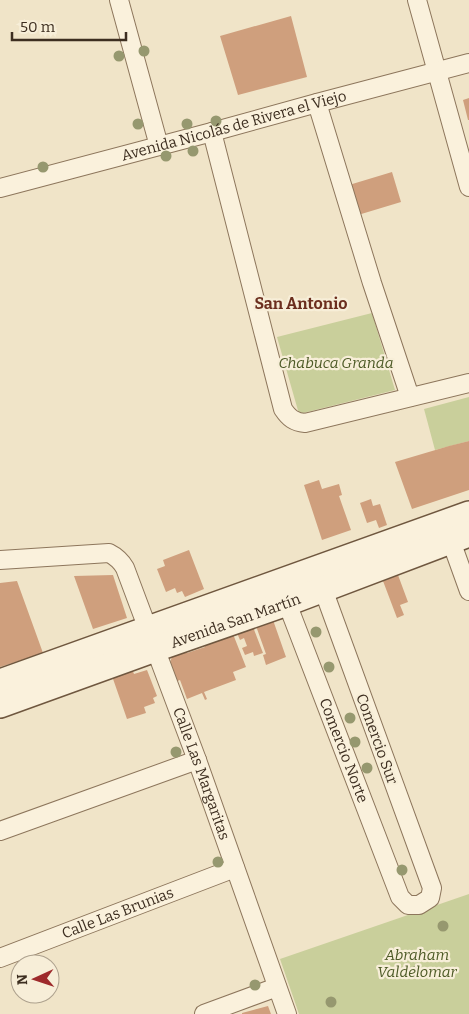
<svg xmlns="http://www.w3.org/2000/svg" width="469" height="1014" font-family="Bitter,serif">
  <rect width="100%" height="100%" fill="#f0e4c8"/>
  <path fill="#c9cf9b" d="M 372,313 L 395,390 L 299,414 L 277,337 Z
    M 469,397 L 469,441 L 435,450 L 424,409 Z
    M 469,894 L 469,1014 L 299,1014 L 280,959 Z"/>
  <path fill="#cf9f7d" d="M 291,16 L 307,77 L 238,95 L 220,36 Z
    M 469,98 L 469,120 L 468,120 L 463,100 Z
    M 392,172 L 401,202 L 358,215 L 349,185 Z
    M 469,441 L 469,490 L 412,509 L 395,462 L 449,446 Z
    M 319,480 L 322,489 L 339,484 L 342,495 L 339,496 L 351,530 L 322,540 L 304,485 Z
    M 371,499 L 373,506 L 380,504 L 387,525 L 379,528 L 376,520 L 367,523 L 360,503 Z
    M 189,550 L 204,589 L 185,597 L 182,591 L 177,593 L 175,588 L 166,592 L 157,569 L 165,566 L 163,560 Z
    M 113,575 L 127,618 L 93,629 L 74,576 Z
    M 398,575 L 408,602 L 400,605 L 404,615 L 397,618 L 383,581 Z
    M 17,581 L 43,653 L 0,667 L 0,583 Z
    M 273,620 L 286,657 L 266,665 L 263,655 L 266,654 L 256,626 Z
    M 253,627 L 263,653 L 254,656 L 253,652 L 245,655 L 242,648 L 247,646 L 244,638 L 240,640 L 237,633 Z
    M 233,634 L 246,667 L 233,672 L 236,680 L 204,692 L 207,699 L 205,700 L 202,693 L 187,699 L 180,680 L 175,682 L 169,665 L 173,654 L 186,650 L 187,653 L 205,647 L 203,642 Z
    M 132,669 L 134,674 L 147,670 L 157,696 L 153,698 L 155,703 L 144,707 L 146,713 L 127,719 L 112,676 Z
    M 268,1006 L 271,1014 L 242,1014 L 242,1013 Z"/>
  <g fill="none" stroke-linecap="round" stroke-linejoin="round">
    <g stroke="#8d765c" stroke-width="20">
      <g id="street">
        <path d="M 119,0 L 159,146"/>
        <path d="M 417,0 L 469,187"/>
        <path d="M 317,103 L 372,283 L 410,397"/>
        <path d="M 212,132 L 283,409 C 289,418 294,422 305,423 L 469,383"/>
        <path id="s1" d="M 0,188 L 212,132 L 317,103 L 469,63"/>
        <path d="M 451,541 L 469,591"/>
        <path id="s2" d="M 0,560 L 109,553 C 117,557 121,561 125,568 L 197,760 L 287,1014"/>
        <path id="s3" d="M 287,603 L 400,897 L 408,905 L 419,905 L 430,898 L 432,888 L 323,589"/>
        <path d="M 0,831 L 197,760"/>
        <path id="s4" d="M 0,958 L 235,868"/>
        <path d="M 204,1014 L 277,987"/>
      </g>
    </g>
    <g stroke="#6f573f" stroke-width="28">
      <g id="secondary">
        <path d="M 0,682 L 469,514"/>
        <path id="s5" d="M 0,705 L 155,649 L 287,603 L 469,534"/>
      </g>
    </g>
    <use href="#street" stroke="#faf1dc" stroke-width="18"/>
    <use href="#secondary" stroke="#faf1dc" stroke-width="25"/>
  </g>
  <g fill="#96986f">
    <circle cx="144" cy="51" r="5.5"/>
    <circle cx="119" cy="56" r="5.5"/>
    <circle cx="216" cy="121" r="5.5"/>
    <circle cx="138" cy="124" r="5.5"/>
    <circle cx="187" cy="124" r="5.5"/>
    <circle cx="193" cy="151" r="5.5"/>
    <circle cx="166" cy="156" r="5.5"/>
    <circle cx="43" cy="167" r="5.5"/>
    <circle cx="316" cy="632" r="5.5"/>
    <circle cx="329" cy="667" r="5.5"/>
    <circle cx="350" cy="718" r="5.5"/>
    <circle cx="355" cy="742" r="5.5"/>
    <circle cx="176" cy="752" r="5.5"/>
    <circle cx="367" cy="768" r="5.5"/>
    <circle cx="218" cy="862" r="5.5"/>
    <circle cx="402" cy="870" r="5.5"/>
    <circle cx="443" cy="926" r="5.5"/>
    <circle cx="416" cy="971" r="5.5"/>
    <circle cx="255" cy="985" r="5.5"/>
    <circle cx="331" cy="1002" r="5.5"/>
  </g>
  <g text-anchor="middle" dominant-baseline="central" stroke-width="4.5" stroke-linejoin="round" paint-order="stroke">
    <g font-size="15" fill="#3d2e20" stroke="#f7eed8">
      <text stroke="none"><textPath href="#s1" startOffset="242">Avenida Nicolás de Rivera el Viejo</textPath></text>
      <text stroke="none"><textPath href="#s5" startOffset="250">Avenida San Martín</textPath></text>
      <text transform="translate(377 739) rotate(70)">Comercio Sur</text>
      <text stroke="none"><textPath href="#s3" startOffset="158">Comercio Norte</textPath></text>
      <text stroke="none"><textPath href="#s2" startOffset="351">Calle Las Margaritas</textPath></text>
      <text stroke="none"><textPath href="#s4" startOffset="126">Calle Las Brunias</textPath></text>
    </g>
    <g font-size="15" font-style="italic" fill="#4d5a26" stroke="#f7eed8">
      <text x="336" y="363">Chabuca Granda</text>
      <text x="417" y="955">Abraham<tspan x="417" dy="17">Valdelomar</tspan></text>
    </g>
    <g font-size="16" font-weight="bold" fill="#6b2e1e" stroke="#f7eed8">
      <text x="301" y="303">San Antonio</text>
    </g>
  </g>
  <g transform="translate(35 979) rotate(267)"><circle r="24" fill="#f7eed8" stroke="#ada18e"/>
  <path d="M0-4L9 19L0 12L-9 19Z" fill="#9e2a2b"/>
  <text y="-8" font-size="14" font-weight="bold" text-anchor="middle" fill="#3d2e20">N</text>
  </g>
  <path d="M12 32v8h114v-8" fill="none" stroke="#3d2e20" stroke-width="2.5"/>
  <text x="20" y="32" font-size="15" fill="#3d2e20" stroke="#f7eed8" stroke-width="4" paint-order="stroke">50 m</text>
</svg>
